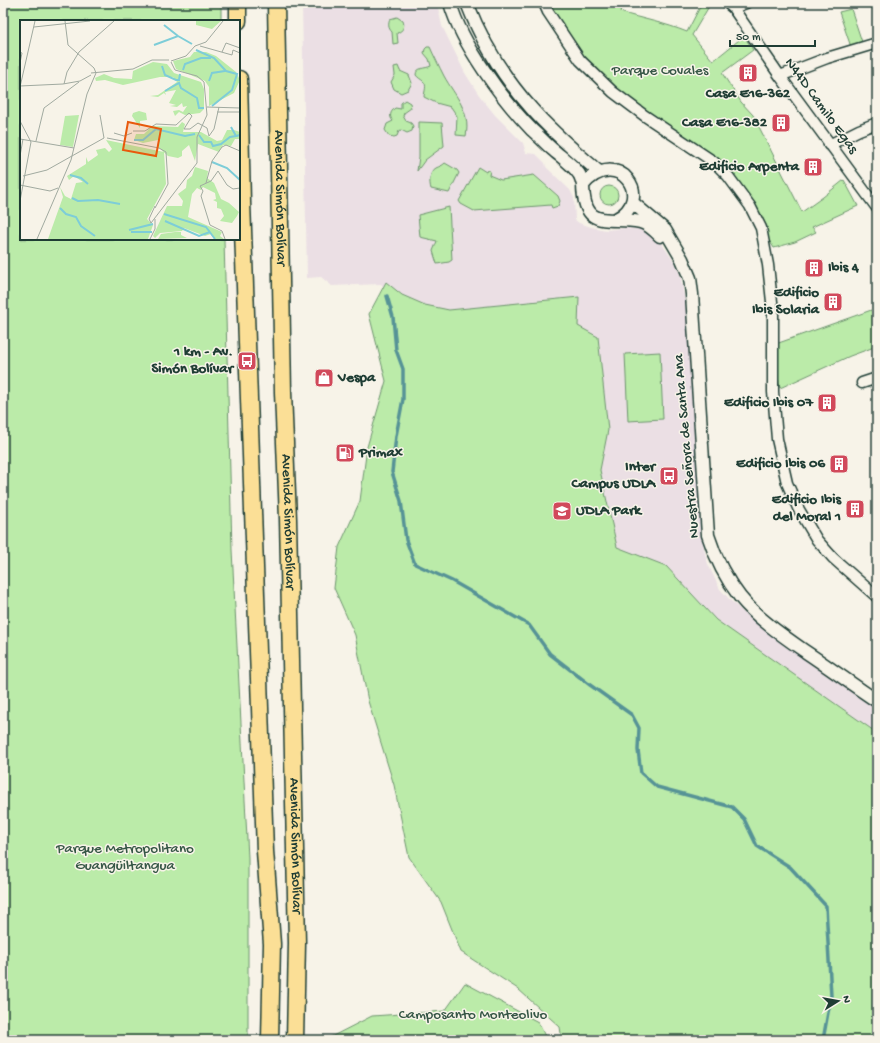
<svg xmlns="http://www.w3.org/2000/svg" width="880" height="1043" font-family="'Gochi Hand',sans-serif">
  <rect width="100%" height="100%" fill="#f7f3e8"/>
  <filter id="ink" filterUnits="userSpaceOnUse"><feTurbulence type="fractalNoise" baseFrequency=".025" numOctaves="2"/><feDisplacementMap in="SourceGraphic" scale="8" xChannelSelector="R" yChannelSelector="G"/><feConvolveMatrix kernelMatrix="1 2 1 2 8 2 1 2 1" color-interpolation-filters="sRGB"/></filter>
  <g filter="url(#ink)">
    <path fill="#ebdfe4" d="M 302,3 L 437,3 L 442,26 L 465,73 L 479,95 L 495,115 L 523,143 L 526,153 L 536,154 L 545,163 L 546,167 L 570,190 L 574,198 L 575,220 L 579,223 L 591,227 L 606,230 L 625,228 L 640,229 L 659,240 L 673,260 L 680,274 L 687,312 L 690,338 L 694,432 L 701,524 L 704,549 L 708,564 L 714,577 L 720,589 L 730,600 L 752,620 L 777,639 L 877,709 L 877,1040 L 396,301 L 381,284 L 332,286 L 321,277 L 307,278 Z"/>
    <path fill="#bbeba9" stroke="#6d946e" d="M 3,3 L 221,3 L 221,21 L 21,21 L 21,239 L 224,239 L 232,550 L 248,858 L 248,1040 L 3,1040 Z
      M 544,3 L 599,3 L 608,7 L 609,3 L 623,3 L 620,12 C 642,19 665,23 687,32 L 702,3 L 711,3 L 692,35 L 713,61 L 744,36 L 753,50 L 722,73 L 741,102 L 753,115 L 802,212 L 823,197 L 844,180 L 858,206 L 812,227 L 816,232 L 795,242 L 774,248 L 728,176 L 613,92 L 548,12 Z
      M 851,9 L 863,45 L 851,47 L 839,12 Z
      M 397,17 L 403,21 C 405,26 403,31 397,33 L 398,43 L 393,44 L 392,32 C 388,28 388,24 390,19 Z
      M 427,47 L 430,47 C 434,56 439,66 444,76 C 455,96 471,111 466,136 L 456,135 L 457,116 L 451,107 L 436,103 L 424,97 C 424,92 428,85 423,81 C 421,79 418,78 416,75 C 416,67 425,69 431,66 L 429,59 L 424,53 L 425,49 Z
      M 398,66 L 400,71 L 409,75 L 412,83 L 408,90 L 401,93 L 394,89 L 391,82 L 395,75 L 394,67 Z
      M 405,100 L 410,103 L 411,108 L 404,113 L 403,116 L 406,121 L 411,123 L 413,126 L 412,131 L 407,133 L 401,130 L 399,131 L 397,136 L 394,137 L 389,136 L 385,130 L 387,124 L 393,121 C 389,117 390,112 395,108 L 401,109 L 401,103 Z
      M 419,122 L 442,123 L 444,146 L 425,160 L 417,171 L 419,157 Z
      M 445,163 L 457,170 L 459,173 L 449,193 L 431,189 C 429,182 429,172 436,168 C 440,166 442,166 445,163 Z
      M 478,167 L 486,172 L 487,170 L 490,171 L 489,175 L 501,180 L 534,175 L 558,196 L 560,201 L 558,206 L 552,208 L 551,205 L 474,211 L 461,204 L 459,201 Z
      M600 195a9 9 0 1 1 18 0a9 9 0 1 1-18 0Z
      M 449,207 L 452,260 L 449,262 L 437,264 L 433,251 L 437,241 L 420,237 L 418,215 Z
      M 386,282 L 402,295 L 425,305 L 449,310 L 579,297 L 578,326 L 598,337 L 608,430 L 600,470 L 617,547 L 666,566 L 716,620 L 877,733 L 877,1040 L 562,1040 L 560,1027 L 518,989 L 461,952 L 441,902 L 409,857 L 394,785 L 368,701 L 355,635 L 334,588 L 339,547 L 360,501 L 367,447 L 386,381 L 369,314 Z
      M 877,308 L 877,346 L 850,356 L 780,388 L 773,345 Z
      M 660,352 L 663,419 L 628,421 L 625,354 Z
      M 465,983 L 538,1022 L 547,1040 L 325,1040 L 372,1016 L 445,1011 Z"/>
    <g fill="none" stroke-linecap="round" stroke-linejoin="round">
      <path stroke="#579396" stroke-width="3.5" d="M 387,296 L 393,317 L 396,350 L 403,369 L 403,399 L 396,436 L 392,472 L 401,501 L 406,540 L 415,564 L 452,581 L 529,625 L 550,654 L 590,685 L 632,715 L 639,728 L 638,750 L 641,773 L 657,787 L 732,807 L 744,819 L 757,846 L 790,867 L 826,906 L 831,996 L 823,1040"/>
      <g stroke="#1f3d34" stroke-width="13">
        <path id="minor" d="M 544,3 L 548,12 L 580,60 L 613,92 L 645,116 L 714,162 L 728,176 L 750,206 L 761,228 L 768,265 L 773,311 L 773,392 L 777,439 L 787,483 L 798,508 L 817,540 L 833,558 L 877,597
          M 727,3 L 733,8 L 780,76 L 877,208
          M 733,8 L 746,3
          M 780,76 L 827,58 L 877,43
          M 829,145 L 859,130 L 877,123
          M 862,383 L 877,378"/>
      </g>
      <g stroke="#1f3d34" stroke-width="15">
        <path id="tertiary" d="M 450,3 C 462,45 502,99 532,130 C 539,136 545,143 552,149 C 561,157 572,164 579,174 C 581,177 582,181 583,185
          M 467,3 C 482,42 504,78 532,109 C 552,132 576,152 599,172
          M 633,203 L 665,230 L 682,259 L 690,278 L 692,294 L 708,535 C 715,557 725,578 740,597 C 758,619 783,636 806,652 C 830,668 853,685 877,701
          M 616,219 C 656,199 618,145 583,185 C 584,233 610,215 640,222 C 648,224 655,231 660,236"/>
      </g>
      <g stroke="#1f3d34" stroke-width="19">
        <g id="trunk">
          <path d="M 238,3 L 238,21"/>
          <path id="s1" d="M 276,3 L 283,392 L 288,519 L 297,943 L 295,1040"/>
          <path d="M 239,79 L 242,202 L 259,679 L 265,851 L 272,944 L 270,1040"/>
        </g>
      </g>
      <use href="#minor" stroke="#f7f3e8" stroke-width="10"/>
      <use href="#tertiary" stroke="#f7f3e8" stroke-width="12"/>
      <use href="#trunk" stroke="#fbdf96" stroke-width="16"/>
    </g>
  </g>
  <defs>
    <g id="building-square" transform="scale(1)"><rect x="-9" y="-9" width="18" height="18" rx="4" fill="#d1495b" stroke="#f7f3e8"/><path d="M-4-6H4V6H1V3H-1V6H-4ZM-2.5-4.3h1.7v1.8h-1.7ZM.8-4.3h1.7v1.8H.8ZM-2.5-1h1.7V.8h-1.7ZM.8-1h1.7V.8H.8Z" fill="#fff"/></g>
    <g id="bus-square" transform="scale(1)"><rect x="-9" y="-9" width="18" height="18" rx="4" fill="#d1495b" stroke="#f7f3e8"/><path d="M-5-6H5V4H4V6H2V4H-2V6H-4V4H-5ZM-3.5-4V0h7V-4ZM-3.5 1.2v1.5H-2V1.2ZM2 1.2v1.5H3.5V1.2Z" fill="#fff"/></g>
    <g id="shop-square" transform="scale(1)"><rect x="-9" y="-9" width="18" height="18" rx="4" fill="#d1495b" stroke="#f7f3e8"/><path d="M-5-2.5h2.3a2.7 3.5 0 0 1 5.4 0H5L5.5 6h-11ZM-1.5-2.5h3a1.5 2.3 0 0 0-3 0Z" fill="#fff"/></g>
    <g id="fuel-square" transform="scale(1)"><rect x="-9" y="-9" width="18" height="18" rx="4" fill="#d1495b" stroke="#f7f3e8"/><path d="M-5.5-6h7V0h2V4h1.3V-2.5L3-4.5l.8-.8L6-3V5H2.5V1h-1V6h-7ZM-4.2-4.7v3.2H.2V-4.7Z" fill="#fff"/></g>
    <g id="university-square" transform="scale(1)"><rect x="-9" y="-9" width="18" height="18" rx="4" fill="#d1495b" stroke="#f7f3e8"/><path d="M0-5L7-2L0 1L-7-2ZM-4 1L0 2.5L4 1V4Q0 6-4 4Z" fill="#fff"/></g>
  </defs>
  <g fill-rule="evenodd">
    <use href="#building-square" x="748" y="73"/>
    <use href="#building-square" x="781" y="123"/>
    <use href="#building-square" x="813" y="167"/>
    <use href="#building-square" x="814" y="268"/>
    <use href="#building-square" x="833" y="302"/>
    <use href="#bus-square" x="247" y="361"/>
    <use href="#shop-square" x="324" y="378"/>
    <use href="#building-square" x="827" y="403"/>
    <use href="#fuel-square" x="345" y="453"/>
    <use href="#building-square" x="839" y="464"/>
    <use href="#bus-square" x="669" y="476"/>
    <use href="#building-square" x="855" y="509"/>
    <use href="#university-square" x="562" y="511"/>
  </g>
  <g text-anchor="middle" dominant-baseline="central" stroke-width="3" stroke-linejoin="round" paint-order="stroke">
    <g font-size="15" fill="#365746" stroke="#f7f3e8">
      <text x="660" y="71">Parque Covales</text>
      <text x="125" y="849">Parque Metropolitano<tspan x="125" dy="17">Guangüiltangua</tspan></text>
      <text x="473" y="1015">Camposanto Monteolivo</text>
    </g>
    <g font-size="15" font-weight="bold" fill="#1f3d34" stroke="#f7f3e8" text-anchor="end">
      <text x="748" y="94" text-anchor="middle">Casa E16-362</text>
      <text x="767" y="123">Casa E16-382</text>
      <text x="799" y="167">Edificio Arpenta</text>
      <text x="828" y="268" text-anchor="start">Ibis 4</text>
      <text x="819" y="293">Edificio<tspan x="819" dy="17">Ibis Solaria</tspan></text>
      <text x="233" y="352">1 km - Av.<tspan x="233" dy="17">Simón Bolívar</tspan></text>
      <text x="338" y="378" text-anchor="start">Vespa</text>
      <text x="813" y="403">Edificio Ibis 07</text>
      <text x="359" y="453" text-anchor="start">Primax</text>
      <text x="825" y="464">Edificio Ibis 06</text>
      <text x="655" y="467">Inter<tspan x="655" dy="17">Campus UDLA</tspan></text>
      <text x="841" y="500">Edificio Ibis<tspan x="841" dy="17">del Moral 1</tspan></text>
      <text x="576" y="511" text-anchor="start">UDLA Park</text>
    </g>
    <g font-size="15" fill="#1f3d34" stroke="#f7f3e8">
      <text transform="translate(821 106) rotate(54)">N44D Camilo Egas</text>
      <text stroke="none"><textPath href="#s1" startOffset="195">Avenida Simón Bolívar</textPath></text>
      <text transform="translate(687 446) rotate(-95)">Nuestra Señora de Santa Ana</text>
      <text stroke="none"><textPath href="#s1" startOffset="519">Avenida Simón Bolívar</textPath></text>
      <text stroke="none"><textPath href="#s1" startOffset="843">Avenida Simón Bolívar</textPath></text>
    </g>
  </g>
  <g transform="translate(20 20)">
    <rect width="220" height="220" fill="#f7f3e8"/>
    <path d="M 176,1 L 201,1 L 192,9 L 176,5 ZM 174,32 L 186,32 L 196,36 L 216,52 L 220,60 L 214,73 L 189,86 L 189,67 L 185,61 L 156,49 L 153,41 L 170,37 ZM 133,42 L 147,44 L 154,53 L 181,62 L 184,69 L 184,89 L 180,93 L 165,95 L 159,92 L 155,96 L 153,91 L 159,90 L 163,92 L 167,86 L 163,87 L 162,83 L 157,87 L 150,86 L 156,85 L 149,83 L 156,70 L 145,72 L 146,75 L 144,73 L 138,77 L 130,76 L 138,75 L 157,62 L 153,57 L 140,57 L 103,65 L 85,60 L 76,61 L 75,58 L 84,54 L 94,58 L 112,59 L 113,51 ZM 119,91 L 126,93 L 127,100 L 120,101 L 120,108 L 112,96 L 113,93 ZM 59,95 L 53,127 L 40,125 L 45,96 ZM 162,102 L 165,104 L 163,112 L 181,112 L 197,121 L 202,120 L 207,110 L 214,110 L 220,112 L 220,119 L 215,119 L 211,126 L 203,125 L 199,132 L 178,124 L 175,141 L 169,125 L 162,131 L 162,136 L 158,138 L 148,136 L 138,127 L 138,120 L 123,123 L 114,120 L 116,114 L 124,114 L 132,106 L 158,107 ZM 86,120 L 144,132 L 146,164 L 127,199 L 133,205 L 128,219 L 28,219 L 43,177 L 40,167 L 45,176 L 51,179 L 56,163 L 63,162 L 54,156 L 49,160 L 47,156 L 66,144 L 66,137 L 68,142 L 78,135 L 76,130 L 85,128 L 89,132 L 92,129 ZM 175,147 L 188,151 L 187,158 L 194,163 L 201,179 L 209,183 L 219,192 L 217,196 L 212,203 L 200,201 L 204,196 L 201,189 L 197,188 L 197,182 L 193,180 L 196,179 L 195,173 L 183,167 L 181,170 L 177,168 L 172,174 L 168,197 L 202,212 L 200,216 L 204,219 L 194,219 L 191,214 L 185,216 L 164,208 L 162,211 L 140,213 L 135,218 L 133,216 L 147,186 L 162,186 L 163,181 L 158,174 L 166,168 L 167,160 L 172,156 ZM 155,212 L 161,212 L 161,215 L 167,218 L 138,219 L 141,214 Z" fill="#bbeba9"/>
    <path fill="none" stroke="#7dcdd8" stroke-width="2" d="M 144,5 L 158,16M 134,25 L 158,16 L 172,24M 176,30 L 194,38 L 206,51 L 217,54 L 212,70 L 192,86M 142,46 L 145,55 L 156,60 L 159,60 L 160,54M 163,50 L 165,44 L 181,38 L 191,38M 189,61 L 192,53 L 205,51M 145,71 L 159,63 L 161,68 L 177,78 L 179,88 L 184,88M 211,107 L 216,116 L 220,115M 179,115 L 184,122 L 191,122 L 193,126 L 201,124 L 210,117 L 216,116M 114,120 L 123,120 L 136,109 L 165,116 L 175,114M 192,142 L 207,148 L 220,160M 50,155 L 61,158 L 68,164M 52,178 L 58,181 L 78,180 L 100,184M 40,188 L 46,194 L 56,197 L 61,206 L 75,216M 144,194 L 186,207 L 195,219M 145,201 L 179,216 L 190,212M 109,210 L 133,204M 111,212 L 132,212"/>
    <path fill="none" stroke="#a1aaa0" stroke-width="1" d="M 14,7 L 70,1M 180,26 L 212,35 L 213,30 L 220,33M 0,32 L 2,33 L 0,43M 202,32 L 206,23 L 220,28M 151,41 L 166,36 L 175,26 L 186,22 L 203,1M 71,53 L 113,49 L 132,40 L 149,40M 44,64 L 47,52 L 59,32 L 94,1M 0,66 L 43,64 L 60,61 L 71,55M 0,67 L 15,1M 187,87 L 220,88M 197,92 L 220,92M 80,95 L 84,118M 0,101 L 11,122 L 0,181M 113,111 L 125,111 L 136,104 L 156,105 L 169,93 L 172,96 L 164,109 L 170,109 L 178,103 L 187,108 L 189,116 L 194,109 L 199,87M 94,113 L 104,116 L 112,113M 87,118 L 139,128 L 146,132 L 148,164 L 135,188M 0,119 L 54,128M 16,121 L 24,88 L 59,62M 0,136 L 3,119M 3,156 L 27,150 L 84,118M 186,163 L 192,141 L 202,127 L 206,125 L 220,131M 0,165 L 30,171 L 38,168M 135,186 L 129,199 L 131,203 L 177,143 L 177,117 L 187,95 L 184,62 L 177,56 L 155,50 L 151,42M 17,219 L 51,140 L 67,74 L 76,53 L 74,48 L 48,25 L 45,1M 130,219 L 135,209 L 135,199M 205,219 L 202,211 L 190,205 L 181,176 L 183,171 L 180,166 L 191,161 L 198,151 L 207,165 L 213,169 L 220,168"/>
    <path fill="#e8590c" fill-opacity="0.15" stroke="#e8590c" stroke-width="2" d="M 108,102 L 141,109 L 136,136 L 103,130 Z"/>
    <rect width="220" height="220" fill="none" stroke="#1f3d34" stroke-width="2"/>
  </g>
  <rect width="880" height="1043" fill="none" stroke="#f7f3e8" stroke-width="16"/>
  <rect x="8" y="8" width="864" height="1027" fill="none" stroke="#1f3d34" stroke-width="1.5" filter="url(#ink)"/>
  <g transform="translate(838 1001) rotate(79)" stroke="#f7f3e8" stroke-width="3" paint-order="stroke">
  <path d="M0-3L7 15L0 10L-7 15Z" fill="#1f3d34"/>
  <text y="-6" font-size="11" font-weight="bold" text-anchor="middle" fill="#1f3d34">N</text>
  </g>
  <path d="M730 40v6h85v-6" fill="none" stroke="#1f3d34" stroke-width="2"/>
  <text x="736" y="40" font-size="12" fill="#1f3d34" stroke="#f7f3e8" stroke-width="3" paint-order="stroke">50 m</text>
</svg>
